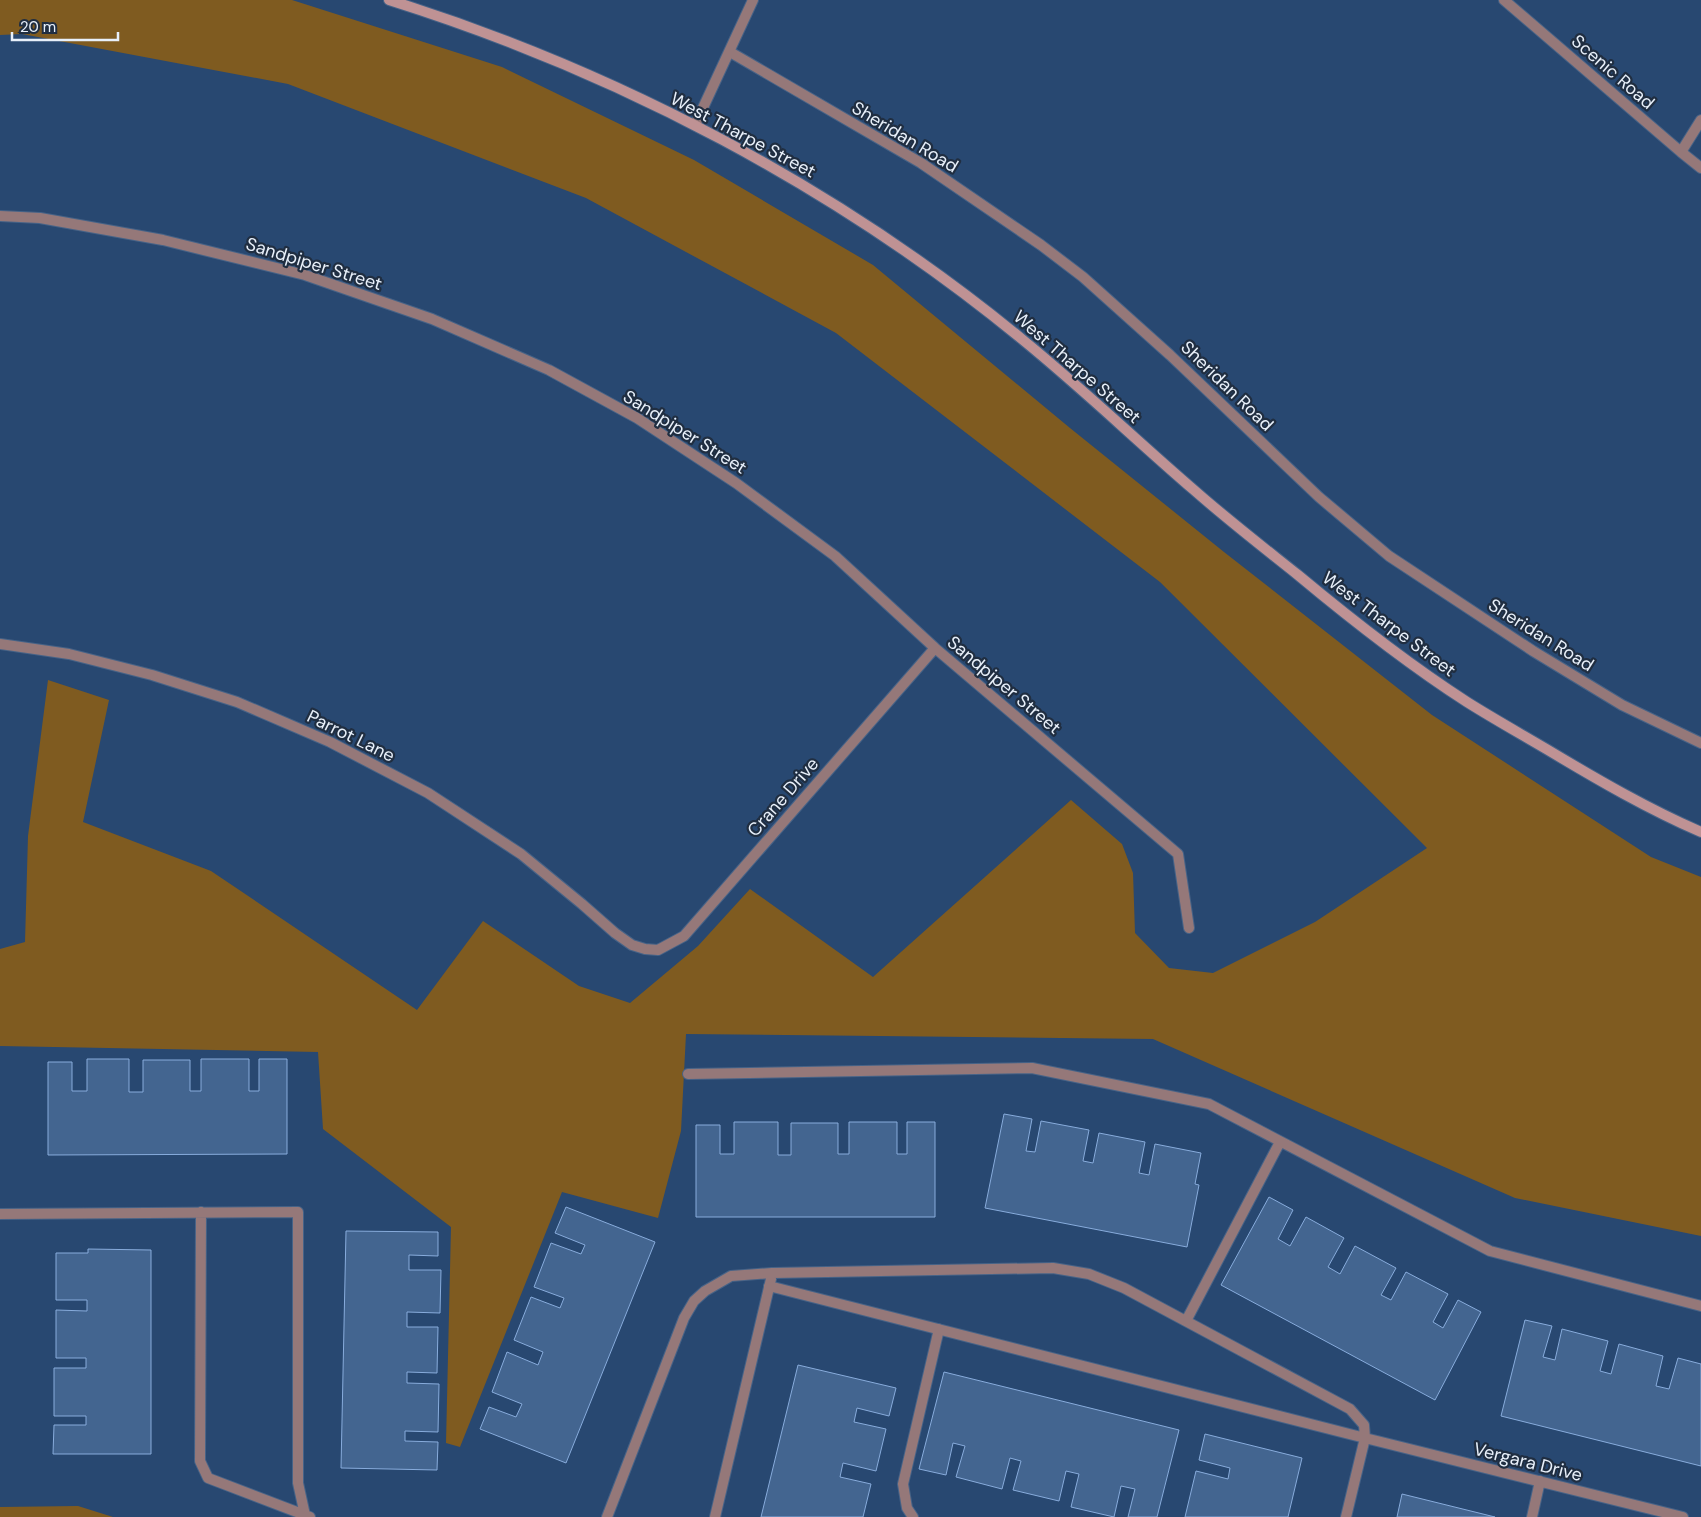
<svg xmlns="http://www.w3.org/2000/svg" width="1701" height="1517" font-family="'DM Sans',sans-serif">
  <rect width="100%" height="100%" fill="#284871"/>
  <path fill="#7f5b20" d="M 0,0 L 292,0 L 502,67 L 694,160 L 873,265 L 1070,428 L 1224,552 L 1432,715 L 1651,857 L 1701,877 L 1701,1236 L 1515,1198 L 1153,1039 L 686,1034 L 681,1131 L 658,1218 L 562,1192 L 460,1447 L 446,1443 L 451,1227 L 323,1129 L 318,1052 L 0,1046 L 0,949 L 25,942 L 28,836 L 48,680 L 109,700 L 83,822 L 211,871 L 417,1010 L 483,921 L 579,986 L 630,1003 L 698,946 L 750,889 L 873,977 L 1071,800 L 1122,844 L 1133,873 L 1135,933 L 1169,968 L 1213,973 L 1315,922 L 1427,848 L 1160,582 L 836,333 L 586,198 L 288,84 L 22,34 L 0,35 Z
    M 78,1506 L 113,1517 L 0,1517 L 0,1507 Z"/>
  <path fill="#436590" stroke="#88acdc" d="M 87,1059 L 129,1059 L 129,1092 L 143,1092 L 143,1060 L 190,1060 L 190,1091 L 201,1091 L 201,1059 L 249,1059 L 249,1091 L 259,1091 L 259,1059 L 287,1059 L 287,1154 L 48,1155 L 48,1062 L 72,1062 L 72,1091 L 87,1091 Z
    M 1004,1114 L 1032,1119 L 1026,1151 L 1035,1152 L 1041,1121 L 1089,1130 L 1083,1161 L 1093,1163 L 1099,1133 L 1145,1142 L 1139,1173 L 1149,1175 L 1155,1144 L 1201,1153 L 1195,1184 L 1199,1185 L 1187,1247 L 985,1208 Z
    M 734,1122 L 778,1122 L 778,1155 L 791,1155 L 791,1123 L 838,1123 L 838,1154 L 849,1154 L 849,1122 L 897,1122 L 897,1154 L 907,1154 L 907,1122 L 935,1122 L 935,1217 L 696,1217 L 696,1125 L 720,1125 L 720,1154 L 734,1154 Z
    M 1269,1197 L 1293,1210 L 1278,1239 L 1290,1246 L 1306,1217 L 1344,1238 L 1328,1267 L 1340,1274 L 1355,1246 L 1396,1268 L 1381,1295 L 1391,1300 L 1406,1272 L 1448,1294 L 1433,1322 L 1443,1328 L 1458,1300 L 1481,1312 L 1435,1400 L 1221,1285 Z
    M 566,1207 L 655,1242 L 566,1463 L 480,1429 L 489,1407 L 516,1417 L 522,1404 L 492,1392 L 507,1352 L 538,1365 L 543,1352 L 514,1340 L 531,1297 L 560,1308 L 564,1298 L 534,1287 L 551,1243 L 581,1254 L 585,1245 L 555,1233 Z
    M 346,1231 L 438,1232 L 438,1256 L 409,1255 L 409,1270 L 441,1270 L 440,1313 L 407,1312 L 407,1327 L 438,1327 L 437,1373 L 407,1372 L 407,1383 L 439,1384 L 438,1432 L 405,1431 L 405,1441 L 438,1442 L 437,1470 L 341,1468 Z
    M 88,1249 L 151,1250 L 151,1454 L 53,1454 L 54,1425 L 86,1425 L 86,1416 L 54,1416 L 54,1368 L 86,1368 L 86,1358 L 56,1358 L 56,1310 L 87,1311 L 87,1300 L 56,1300 L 56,1253 L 88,1253 Z
    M 1525,1320 L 1552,1326 L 1543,1357 L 1555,1360 L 1562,1329 L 1608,1341 L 1600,1371 L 1611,1374 L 1619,1344 L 1663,1356 L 1656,1386 L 1669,1389 L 1678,1358 L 1701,1364 L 1701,1466 L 1501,1416 Z
    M 798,1365 L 896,1388 L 889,1416 L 857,1408 L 854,1422 L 886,1429 L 876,1471 L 843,1463 L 840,1477 L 871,1484 L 863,1517 L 761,1517 Z
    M 944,1372 L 1179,1430 L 1157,1517 L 1128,1517 L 1135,1489 L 1121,1486 L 1114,1517 L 1071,1507 L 1079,1474 L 1066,1471 L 1059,1501 L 1013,1490 L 1021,1461 L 1010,1458 L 1002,1489 L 956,1477 L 965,1446 L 953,1443 L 946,1475 L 919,1469 Z
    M 1205,1434 L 1302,1458 L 1288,1517 L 1185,1517 L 1196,1471 L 1228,1479 L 1230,1468 L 1199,1460 Z
    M 1402,1494 L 1495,1517 L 1397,1517 Z"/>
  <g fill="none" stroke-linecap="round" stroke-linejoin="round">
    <g stroke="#476387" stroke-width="12">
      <path id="lane" d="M 688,1074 L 1032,1068 L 1209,1104 L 1490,1251 L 1701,1306
        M 201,1212 L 200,1461 L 208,1478 L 310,1517
        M 0,1214 L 298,1212 L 298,1483 L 305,1515
        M 769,1286 L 1365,1438 L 1683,1517
        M 1186,1321 L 1280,1142
        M 607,1517 L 684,1318 L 694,1301 L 705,1291 L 731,1276 L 772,1273 L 1053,1268 L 1089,1274 L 1124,1288 L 1350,1409 L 1364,1425 L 1365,1438 L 1346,1517
        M 715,1517 L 771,1279
        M 913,1517 L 907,1508 L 903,1484 L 939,1329
        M 1532,1517 L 1540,1481"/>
    </g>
    <g stroke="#476387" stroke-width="12">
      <path id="street" d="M 1504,0 L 1681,152 L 1701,168
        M 730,52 L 921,163 L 1041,245 L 1083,277 L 1170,355 L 1319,497 L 1389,556 L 1533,651 L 1622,705 L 1701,743
        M 695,125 L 753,0
        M 1681,152 L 1701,120
        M 0,216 L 40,218 L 163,240 L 305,275 L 432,319 L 549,370 L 637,418 L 736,483 L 835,556 L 935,648 L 1178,854 L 1189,928
        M 0,644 L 69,654 L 152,675 L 237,702 L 330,742 L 428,793 L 521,854 L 582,904 L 615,933 L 632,945 L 645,949 L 658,950 L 684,936 L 935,648"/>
    </g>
    <g stroke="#476387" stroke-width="12">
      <path id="secondary" d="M 389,0 C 618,72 837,187 1023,340 C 1082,388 1137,441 1194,490 C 1228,520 1263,547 1298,575 C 1352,620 1408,664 1467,702 C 1494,719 1521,734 1548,750 C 1598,780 1648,809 1701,832"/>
    </g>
    <use href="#lane" stroke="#957879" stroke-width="10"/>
    <use href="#street" stroke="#957879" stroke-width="10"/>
    <use href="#secondary" stroke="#bf9294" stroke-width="10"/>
  </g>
  <g text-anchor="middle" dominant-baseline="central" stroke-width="4.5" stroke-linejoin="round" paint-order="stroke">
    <g font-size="18" fill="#e8f0fa" stroke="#202e41">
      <text transform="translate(1613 72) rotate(41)">Scenic Road</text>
      <text transform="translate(743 135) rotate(28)">West Tharpe Street</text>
      <text transform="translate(905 137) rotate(31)">Sheridan Road</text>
      <text transform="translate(314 264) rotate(17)">Sandpiper Street</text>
      <text transform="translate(1077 367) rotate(41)">West Tharpe Street</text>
      <text transform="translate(1227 386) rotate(44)">Sheridan Road</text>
      <text transform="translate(685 432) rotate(32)">Sandpiper Street</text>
      <text transform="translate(1389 624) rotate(37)">West Tharpe Street</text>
      <text transform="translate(1541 635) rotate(32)">Sheridan Road</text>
      <text transform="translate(1004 685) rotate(40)">Sandpiper Street</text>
      <text transform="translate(351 736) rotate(26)">Parrot Lane</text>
      <text transform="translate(783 797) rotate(-49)">Crane Drive</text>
      <text transform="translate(1528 1462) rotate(14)">Vergara Drive</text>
    </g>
  </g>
  <path d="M12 32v8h106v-8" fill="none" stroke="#e8f0fa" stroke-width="2.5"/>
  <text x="20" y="32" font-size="15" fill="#e8f0fa" stroke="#202e41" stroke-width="4" paint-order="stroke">20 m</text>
</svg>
